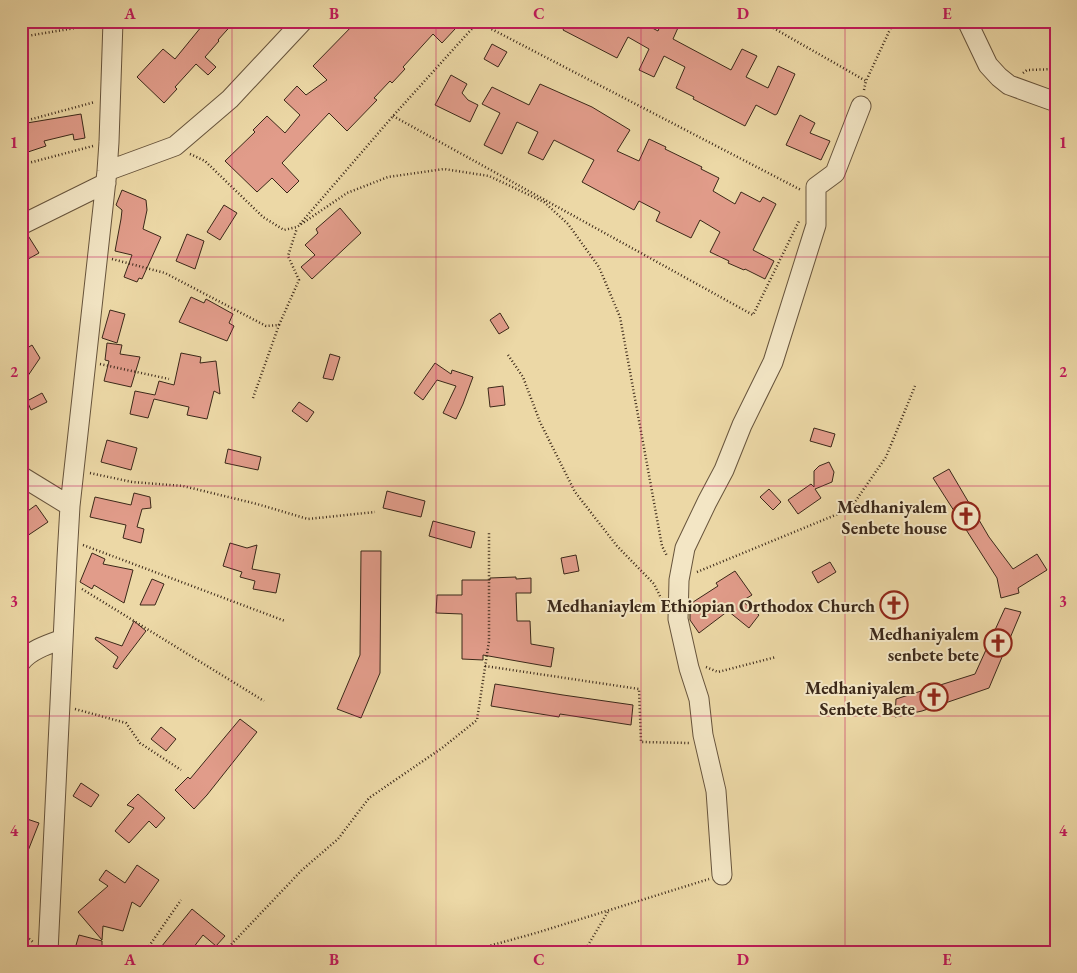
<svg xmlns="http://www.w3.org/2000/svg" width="1077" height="973" font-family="'EB Garamond',serif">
  <rect width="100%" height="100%" fill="#ecd8a6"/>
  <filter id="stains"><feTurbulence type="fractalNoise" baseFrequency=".004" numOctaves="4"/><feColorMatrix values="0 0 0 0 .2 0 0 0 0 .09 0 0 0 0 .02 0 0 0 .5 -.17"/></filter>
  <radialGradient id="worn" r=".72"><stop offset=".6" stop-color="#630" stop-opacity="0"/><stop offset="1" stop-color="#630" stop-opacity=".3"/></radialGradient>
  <path fill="#e19c8a" stroke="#3b2819" d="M 206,21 L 235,21 L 218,40 L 219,41 L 205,57 L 216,67 L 208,75 L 196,64 L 175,87 L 177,89 L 164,103 L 137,77 L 163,49 L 175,59 Z
    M 357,21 L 447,21 L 455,29 L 442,43 L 433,34 L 403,67 L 405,69 L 392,83 L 390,81 L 374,98 L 377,100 L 347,131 L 329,113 L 282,163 L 299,181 L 287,193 L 272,178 L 257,192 L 225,161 L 255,132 L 253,130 L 267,116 L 285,133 L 300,115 L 284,100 L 297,86 L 306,95 L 327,80 L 313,66 Z
    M 567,21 L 639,21 L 658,31 L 662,21 L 681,21 L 673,39 L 731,70 L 742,49 L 757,56 L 746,77 L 768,88 L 778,66 L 795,74 L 777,114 L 775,115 L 756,105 L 745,126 L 693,99 L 694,97 L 676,88 L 685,67 L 664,56 L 654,77 L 639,70 L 649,49 L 628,37 L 617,58 L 563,30 Z
    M 492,44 L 507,52 L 498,67 L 484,59 Z
    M 451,75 L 467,84 L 462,93 L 468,100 L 478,105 L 470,122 L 435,105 Z
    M 540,84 L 592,107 L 630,130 L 617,151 L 639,161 L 649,139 L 666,147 L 665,149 L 702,167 L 701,169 L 719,178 L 713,191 L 735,204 L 741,192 L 760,202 L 763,197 L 776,204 L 753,250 L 774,261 L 765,279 L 745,269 L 744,270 L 728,263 L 729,261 L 710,252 L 720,232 L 700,220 L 691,238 L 656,221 L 660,212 L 639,201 L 634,210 L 582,182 L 594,160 L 554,140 L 543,160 L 528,153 L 538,132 L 517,122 L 502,154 L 484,145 L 500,113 L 482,104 L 492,87 L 529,105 Z
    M 81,114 L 85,138 L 74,140 L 73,134 L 44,141 L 46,146 L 25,153 L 21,142 L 21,124 Z
    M 800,115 L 815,123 L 810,133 L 830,141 L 821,160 L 786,145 Z
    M 122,190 L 146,200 L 147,210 L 143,229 L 161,237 L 142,279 L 139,278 L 137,282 L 124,277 L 132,255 L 115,251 L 121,219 L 122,210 L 116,205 Z
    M 224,205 L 237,213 L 220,240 L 207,232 Z
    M 340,208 L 361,233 L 312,279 L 301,267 L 315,255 L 305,245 L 318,233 L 316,229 Z
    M 27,234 L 39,253 L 21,263 L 21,236 Z
    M 187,234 L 204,241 L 195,269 L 176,261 Z
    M 191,297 L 204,303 L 206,299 L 233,314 L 229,323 L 234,326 L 227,341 L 179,322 Z
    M 110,310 L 125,314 L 117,343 L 102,338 Z
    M 500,313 L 509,328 L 499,334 L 490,320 Z
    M 107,343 L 122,345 L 120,354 L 140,357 L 131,387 L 104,381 L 109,361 L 105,360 Z
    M 32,345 L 40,358 L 21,386 L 21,352 Z
    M 181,353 L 201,357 L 200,363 L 216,361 L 220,394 L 214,391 L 207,419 L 187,415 L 189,407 L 154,399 L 148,418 L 130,414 L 135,391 L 155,395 L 159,381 L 174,385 Z
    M 330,354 L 340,357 L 333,380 L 323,378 Z
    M 435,363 L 451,374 L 452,370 L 473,377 L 463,404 L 456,419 L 443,413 L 456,386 L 437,380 L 423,400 L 414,393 Z
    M 503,386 L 505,405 L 490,407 L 488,388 Z
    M 42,393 L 47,402 L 31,410 L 27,401 Z
    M 299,402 L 314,412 L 307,422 L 292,411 Z
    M 814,428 L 835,434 L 831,447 L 810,441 Z
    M 107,440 L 137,448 L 131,470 L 101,462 Z
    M 228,449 L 261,457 L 258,470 L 225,463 Z
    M 829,462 L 834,472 L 832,482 L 815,489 L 821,498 L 798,514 L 788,500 L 811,484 L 814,487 L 814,471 L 819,466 Z
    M 949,469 L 989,537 L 1013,569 L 1037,554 L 1047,570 L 1018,588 L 1019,593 L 1001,598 L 997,578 L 933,478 Z
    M 769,489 L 781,502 L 773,510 L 760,497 Z
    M 387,491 L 425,501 L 421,517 L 383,508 Z
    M 134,493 L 150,497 L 151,508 L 142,509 L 137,527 L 144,529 L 141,543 L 123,538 L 126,525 L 90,517 L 95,497 L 131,505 Z
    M 36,505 L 48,522 L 21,540 L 21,516 Z
    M 433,521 L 475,532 L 471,548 L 429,536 Z
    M 230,543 L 247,548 L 257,545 L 252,569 L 280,574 L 276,593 L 253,589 L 255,581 L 240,577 L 242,572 L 223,566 Z
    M 361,551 L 381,551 L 380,673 L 361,718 L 337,709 L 360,655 Z
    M 92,553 L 105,559 L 103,564 L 133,570 L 124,603 L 94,585 L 92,589 L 80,582 Z
    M 576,555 L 579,571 L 564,574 L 561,558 Z
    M 830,562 L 836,572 L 818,583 L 812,572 Z
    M 735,571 L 752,595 L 742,601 L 759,615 L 749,628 L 728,611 L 699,633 L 690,620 L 690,604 L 718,586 L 716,583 Z
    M 516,577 L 516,579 L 531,578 L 531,593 L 516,593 L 517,621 L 530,621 L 531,644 L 554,648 L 551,667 L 483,655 L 483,660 L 462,659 L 462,614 L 436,613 L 437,595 L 462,595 L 462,580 L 490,580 L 490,578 Z
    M 152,579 L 164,584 L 155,605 L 140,605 Z
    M 1005,608 L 1021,612 L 989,688 L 922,711 L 895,717 L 896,699 L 975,674 Z
    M 134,621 L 146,631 L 117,669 L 113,667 L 118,657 L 95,639 L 96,637 L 122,646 Z
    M 495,684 L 563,695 L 633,705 L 631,725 L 560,714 L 559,717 L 491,706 Z
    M 240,719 L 257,732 L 207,795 L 194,809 L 175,790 L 188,777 L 190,779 Z
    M 161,727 L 176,739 L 166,751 L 151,739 Z
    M 81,783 L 99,795 L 91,807 L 73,796 Z
    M 138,794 L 165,818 L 156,828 L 149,821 L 129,843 L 115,831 L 134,808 L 127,805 Z
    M 21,817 L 39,823 L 22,866 L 21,866 Z
    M 137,865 L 159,880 L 140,907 L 132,902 L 123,931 L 103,926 L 102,940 L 78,912 L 108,886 L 99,880 L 106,870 L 125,883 Z
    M 192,909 L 225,936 L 216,946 L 203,935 L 190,952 L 157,952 Z
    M 79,935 L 102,941 L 102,952 L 74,952 Z"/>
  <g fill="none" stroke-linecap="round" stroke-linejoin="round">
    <g stroke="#67543c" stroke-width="21">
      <path id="minor" d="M 967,21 L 988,65 L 999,77 L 1009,85 L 1056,102
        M 107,171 L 175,146 L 230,99 L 303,21
        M 21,225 L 106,183
        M 21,476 L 70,506
        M 21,662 C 30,650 49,644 63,639
        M 722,875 L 716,791 L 703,735 L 699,699 L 689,668 L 678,619 L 679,580 L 685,548 L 707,502 L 724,470 L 742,425 L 773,362 L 816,225 L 816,187 L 835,173 L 861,106
        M 48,952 L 67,558 L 70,506 L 107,171 L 109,142 L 113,21"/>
    </g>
    <path stroke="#3b2819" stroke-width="2.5" stroke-dasharray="1 2.5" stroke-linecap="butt" d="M 476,21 L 801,190
      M 761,21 L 866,81
      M 21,37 L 99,24
      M 1023,73 L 1027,70 L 1056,69
      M 864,90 L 866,81 L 894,21
      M 393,116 L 753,315 L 799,221
      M 21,122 L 95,102
      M 190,154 L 205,161 L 263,217 L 284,230 L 297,227 L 347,193 L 388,177 L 444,169 L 489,176 L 544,202 L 568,224 L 599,267 L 620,317 L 662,546 L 667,556
      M 21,165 L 93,146
      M 300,224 L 393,116 L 478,22
      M 112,259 L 165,273 L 266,326 L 279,325 L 299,280 L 288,256 L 297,228
      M 508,355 L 523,377 L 540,422 L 575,492 L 617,546 L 654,584 L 662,600
      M 100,364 L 169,379
      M 253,398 L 279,325
      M 90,473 L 132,482 L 183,486 L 257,504 L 308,519 L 375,512
      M 83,545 L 285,621
      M 697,572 L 850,509 L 886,457 L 915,386
      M 82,589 L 264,701
      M 485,666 L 639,689 L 641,742 L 689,743
      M 706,667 L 718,672 L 776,657
      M 75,709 L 126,723 L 140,743 L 181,770
      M 21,932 L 33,942
      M 145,952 L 181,900
      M 224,952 L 302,870 L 338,839 L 369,798 L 442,748 L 477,720 L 489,641 L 489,533
      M 467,952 L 536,933 L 709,879
      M 584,952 L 609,910"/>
    <use href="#minor" stroke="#f3e6c5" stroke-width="19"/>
  </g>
  <path fill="none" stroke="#c2185b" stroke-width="1" stroke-opacity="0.55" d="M 232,21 L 232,952M 436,21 L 436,952M 641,21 L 641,952M 845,21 L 845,952M 21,257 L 1056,257M 21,486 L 1056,486M 21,716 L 1056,716"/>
  <defs>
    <g id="church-ring" transform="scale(1.4375)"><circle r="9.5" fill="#f3e6c5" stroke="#8f2418" stroke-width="1.5"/><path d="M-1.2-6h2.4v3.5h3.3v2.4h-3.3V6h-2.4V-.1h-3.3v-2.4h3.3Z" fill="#8f2418"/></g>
  </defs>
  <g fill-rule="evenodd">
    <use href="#church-ring" x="966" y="516"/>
    <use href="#church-ring" x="894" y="605"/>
    <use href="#church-ring" x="998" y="643"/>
    <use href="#church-ring" x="934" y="697"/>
  </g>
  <g text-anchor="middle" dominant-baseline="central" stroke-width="4" stroke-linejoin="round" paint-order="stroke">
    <g font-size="18" font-weight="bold" fill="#3b2819" stroke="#f3e6c5" text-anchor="end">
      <text x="947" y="506">Medhaniyalem<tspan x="947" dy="21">Senbete house</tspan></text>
      <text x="875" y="605">Medhaniaylem Ethiopian Orthodox Church</text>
      <text x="979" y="633">Medhaniyalem<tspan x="979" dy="21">senbete bete</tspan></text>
      <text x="915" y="687">Medhaniyalem<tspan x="915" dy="21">Senbete Bete</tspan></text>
    </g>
  </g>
  <rect width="1077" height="973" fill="none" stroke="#ecd8a6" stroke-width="55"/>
  <rect x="28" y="28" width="1022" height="918" fill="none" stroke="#c2185b" stroke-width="2"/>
  <g font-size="16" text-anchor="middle" font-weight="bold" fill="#c2185b">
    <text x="130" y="19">A</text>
    <text x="334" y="19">B</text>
    <text x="539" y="19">C</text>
    <text x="743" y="19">D</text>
    <text x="947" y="19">E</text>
    <text x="14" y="148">1</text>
    <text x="1063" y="148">1</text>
    <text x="14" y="377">2</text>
    <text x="1063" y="377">2</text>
    <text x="14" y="607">3</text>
    <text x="1063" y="607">3</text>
    <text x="14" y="836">4</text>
    <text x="1063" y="836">4</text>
    <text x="130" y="965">A</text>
    <text x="334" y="965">B</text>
    <text x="539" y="965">C</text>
    <text x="743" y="965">D</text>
    <text x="947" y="965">E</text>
  </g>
  <rect width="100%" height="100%" filter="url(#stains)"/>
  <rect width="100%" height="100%" fill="url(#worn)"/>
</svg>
